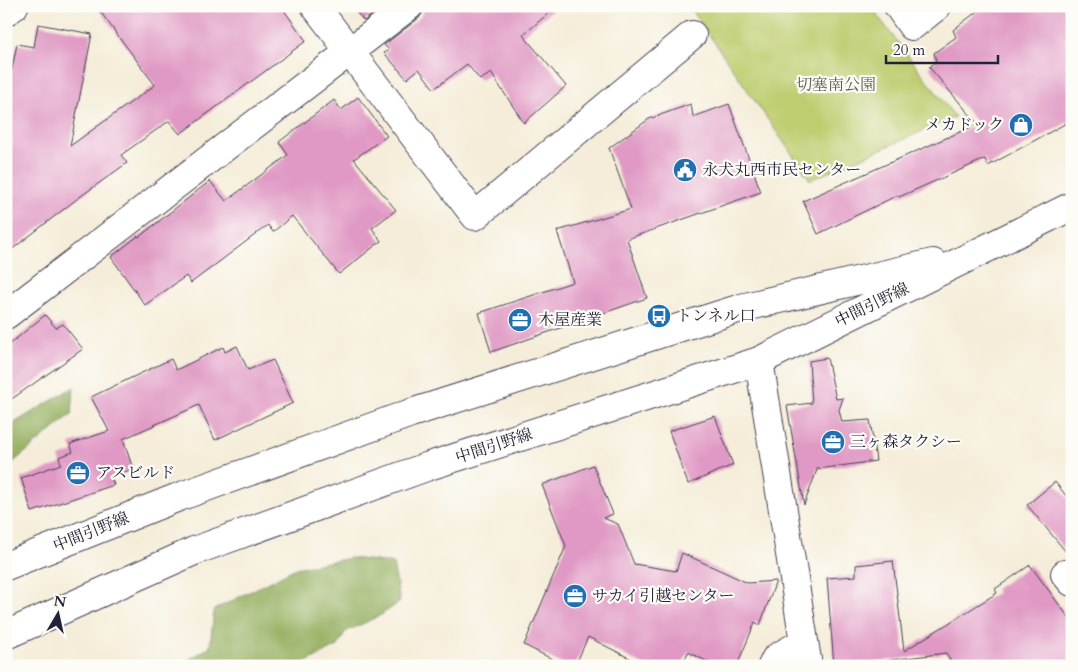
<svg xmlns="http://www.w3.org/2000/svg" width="1078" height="672" font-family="Cardo,'Noto Serif JP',serif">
  <rect width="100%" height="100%" fill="#fdfcf7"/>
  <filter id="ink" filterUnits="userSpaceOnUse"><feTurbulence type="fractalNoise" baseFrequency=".02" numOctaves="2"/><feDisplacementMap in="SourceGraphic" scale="10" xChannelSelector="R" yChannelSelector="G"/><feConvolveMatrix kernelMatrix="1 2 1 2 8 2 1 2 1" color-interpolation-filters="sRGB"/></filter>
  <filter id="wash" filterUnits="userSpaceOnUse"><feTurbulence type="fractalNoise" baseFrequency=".0096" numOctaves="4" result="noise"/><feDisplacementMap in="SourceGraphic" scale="20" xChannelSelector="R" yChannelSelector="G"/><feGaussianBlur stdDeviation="1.12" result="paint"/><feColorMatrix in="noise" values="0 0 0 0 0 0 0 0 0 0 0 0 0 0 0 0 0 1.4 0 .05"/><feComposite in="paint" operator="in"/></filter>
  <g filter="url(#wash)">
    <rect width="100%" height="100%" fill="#f5edd9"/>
    <path fill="#becd6f" stroke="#707855" d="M 689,6 L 870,6 L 955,117 L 810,180 Z"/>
    <path fill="#96b062" stroke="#5c694e" d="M 74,387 L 72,414 L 6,468 L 6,428 Z
      M 350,558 L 393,563 L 400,602 L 381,615 L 345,632 L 338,646 L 298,666 L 178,666 L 210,647 L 214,610 L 296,568 Z"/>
    <g id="blocks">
      <path fill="#e099c4" d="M 96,6 L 281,6 L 306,41 L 180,134 L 169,121 L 121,155 L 127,163 L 77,199 L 6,254 L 6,99 L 17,44 L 34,47 L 38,24 L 92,34 L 70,146 L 155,85 Z
        M 351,6 L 383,6 L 364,21 Z
        M 424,6 L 557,6 L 523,35 L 566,86 L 524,123 L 491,73 L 480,80 L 467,64 L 434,89 L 419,69 L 407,79 L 384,53 L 389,50 L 384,45 L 419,18 L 423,12 Z
        M 984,6 L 1072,6 L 1072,120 L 988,166 L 985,159 L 899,197 L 898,195 L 818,234 L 803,201 L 978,124 L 929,67 L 936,61 L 934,53 L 956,37 L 953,30 Z
        M 358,97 L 387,136 L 354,159 L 396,210 L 372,228 L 381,241 L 339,274 L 292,216 L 273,232 L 268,225 L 191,283 L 186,276 L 145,305 L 111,257 L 138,236 L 139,237 L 210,181 L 226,201 L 288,155 L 279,142 L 334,100 L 341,110 Z
        M 691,104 L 693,117 L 729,104 L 761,192 L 627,239 L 647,298 L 491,352 L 479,313 L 573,282 L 557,231 L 631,209 L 609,148 L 649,119 Z
        M 45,315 L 56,328 L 63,324 L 83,349 L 6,403 L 6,347 Z
        M 237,346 L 248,370 L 273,360 L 293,403 L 215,440 L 199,405 L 123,439 L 133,469 L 111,477 L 114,485 L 32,512 L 21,478 L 61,464 L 59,457 L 73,452 L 70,444 L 109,431 L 91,397 L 171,359 L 176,370 L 223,347 L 225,352 Z
        M 827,358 L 836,399 L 843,398 L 839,410 L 842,422 L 870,420 L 876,461 L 818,469 L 818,467 L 804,505 L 787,406 L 812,403 L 809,361 Z
        M 715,416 L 733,465 L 688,484 L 669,431 Z
        M 593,465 L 613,514 L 603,518 L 618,524 L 634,564 L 676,571 L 682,553 L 748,583 L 776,581 L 760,625 L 755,622 L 737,666 L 716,666 L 688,652 L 682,666 L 645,666 L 588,637 L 575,666 L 566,666 L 524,645 L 566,546 L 542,485 Z
        M 1055,482 L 1072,503 L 1072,559 L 1027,505 Z
        M 893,561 L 904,651 L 997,593 L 995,589 L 1030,565 L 1072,622 L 1072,666 L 953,666 L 946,653 L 876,662 L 876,666 L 834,666 L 827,578 L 856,576 L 856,565 Z"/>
    </g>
  </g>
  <g filter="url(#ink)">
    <use href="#blocks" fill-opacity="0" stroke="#424053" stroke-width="1"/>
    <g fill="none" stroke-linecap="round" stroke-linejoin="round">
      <g stroke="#424053" stroke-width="30">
        <path id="minor" d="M 315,6 L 475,216 L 692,35
          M 898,6 L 912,26 L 937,6
          M 6,12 L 14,6
          M 6,315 L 409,6
          M 759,361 L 808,666
          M 1065,574 L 1072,582
          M 772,666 L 776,658 L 804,642"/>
      </g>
      <g stroke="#424053" stroke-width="30">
        <path id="primary" d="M 6,566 L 176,498 L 411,413 L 741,308 L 933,263
          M 6,635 L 194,551 L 429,466 L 759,361 L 1072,206"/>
      </g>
      <use href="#minor" stroke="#fff" stroke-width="28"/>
      <use href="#primary" stroke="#fff" stroke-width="28"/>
    </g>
  </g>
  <defs>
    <g id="shop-disc" transform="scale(1.25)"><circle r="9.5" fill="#1f6fb2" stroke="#fdfcf7"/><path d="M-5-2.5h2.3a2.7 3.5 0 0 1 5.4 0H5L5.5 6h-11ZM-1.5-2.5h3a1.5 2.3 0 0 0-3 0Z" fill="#fff"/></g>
    <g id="civic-disc" transform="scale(1.25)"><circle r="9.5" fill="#1f6fb2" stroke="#fdfcf7"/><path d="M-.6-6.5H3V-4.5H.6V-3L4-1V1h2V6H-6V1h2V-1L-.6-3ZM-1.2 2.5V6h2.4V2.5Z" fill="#fff"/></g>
    <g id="bus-disc" transform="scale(1.25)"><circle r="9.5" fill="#1f6fb2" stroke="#fdfcf7"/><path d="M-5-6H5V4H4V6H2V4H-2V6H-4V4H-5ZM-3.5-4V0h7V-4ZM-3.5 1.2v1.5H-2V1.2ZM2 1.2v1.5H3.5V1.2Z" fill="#fff"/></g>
    <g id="office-disc" transform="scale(1.25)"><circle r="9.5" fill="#1f6fb2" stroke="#fdfcf7"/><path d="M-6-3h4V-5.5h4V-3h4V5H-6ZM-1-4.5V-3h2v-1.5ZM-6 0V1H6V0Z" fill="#fff"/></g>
  </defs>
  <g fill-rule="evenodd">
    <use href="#shop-disc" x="1021" y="125"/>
    <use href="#civic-disc" x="685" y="170"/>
    <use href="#bus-disc" x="659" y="316"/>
    <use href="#office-disc" x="520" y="320"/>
    <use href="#office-disc" x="833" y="442"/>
    <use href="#office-disc" x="78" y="473"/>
    <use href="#office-disc" x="575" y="596"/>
  </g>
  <g text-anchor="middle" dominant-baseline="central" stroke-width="4.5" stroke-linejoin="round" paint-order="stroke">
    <g font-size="16" fill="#595e4d" stroke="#fdfcf7">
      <text x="836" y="85">切塞南公園</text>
    </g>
    <g font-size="16" fill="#22223b" stroke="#fdfcf7" text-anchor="start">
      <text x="1004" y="125" text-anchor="end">メカドック</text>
      <text x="702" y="170">永犬丸西市民センター</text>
      <text x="676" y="316">トンネル口</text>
      <text x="538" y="320">木屋産業</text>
      <text x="850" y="442">三ヶ森タクシー</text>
      <text x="96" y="473">アスビルド</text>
      <text x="592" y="596">サカイ引越センター</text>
    </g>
    <g font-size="16" fill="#22223b" stroke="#fdfcf7">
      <text transform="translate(872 305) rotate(-26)">中間引野線</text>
      <text transform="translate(494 446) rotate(-18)">中間引野線</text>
      <text transform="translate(91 532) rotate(-22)">中間引野線</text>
    </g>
  </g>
  <rect width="1078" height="672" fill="none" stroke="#fdfcf7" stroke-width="25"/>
  <g transform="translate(58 614) rotate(9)" stroke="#fdfcf7" stroke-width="4" paint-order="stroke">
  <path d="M0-4L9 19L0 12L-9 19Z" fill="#22223b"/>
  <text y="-8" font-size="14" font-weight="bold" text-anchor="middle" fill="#22223b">N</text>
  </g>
  <path d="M886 55v8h112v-8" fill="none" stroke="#22223b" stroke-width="2.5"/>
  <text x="893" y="55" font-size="15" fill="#22223b" stroke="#fdfcf7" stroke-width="4" paint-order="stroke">20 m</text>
</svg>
